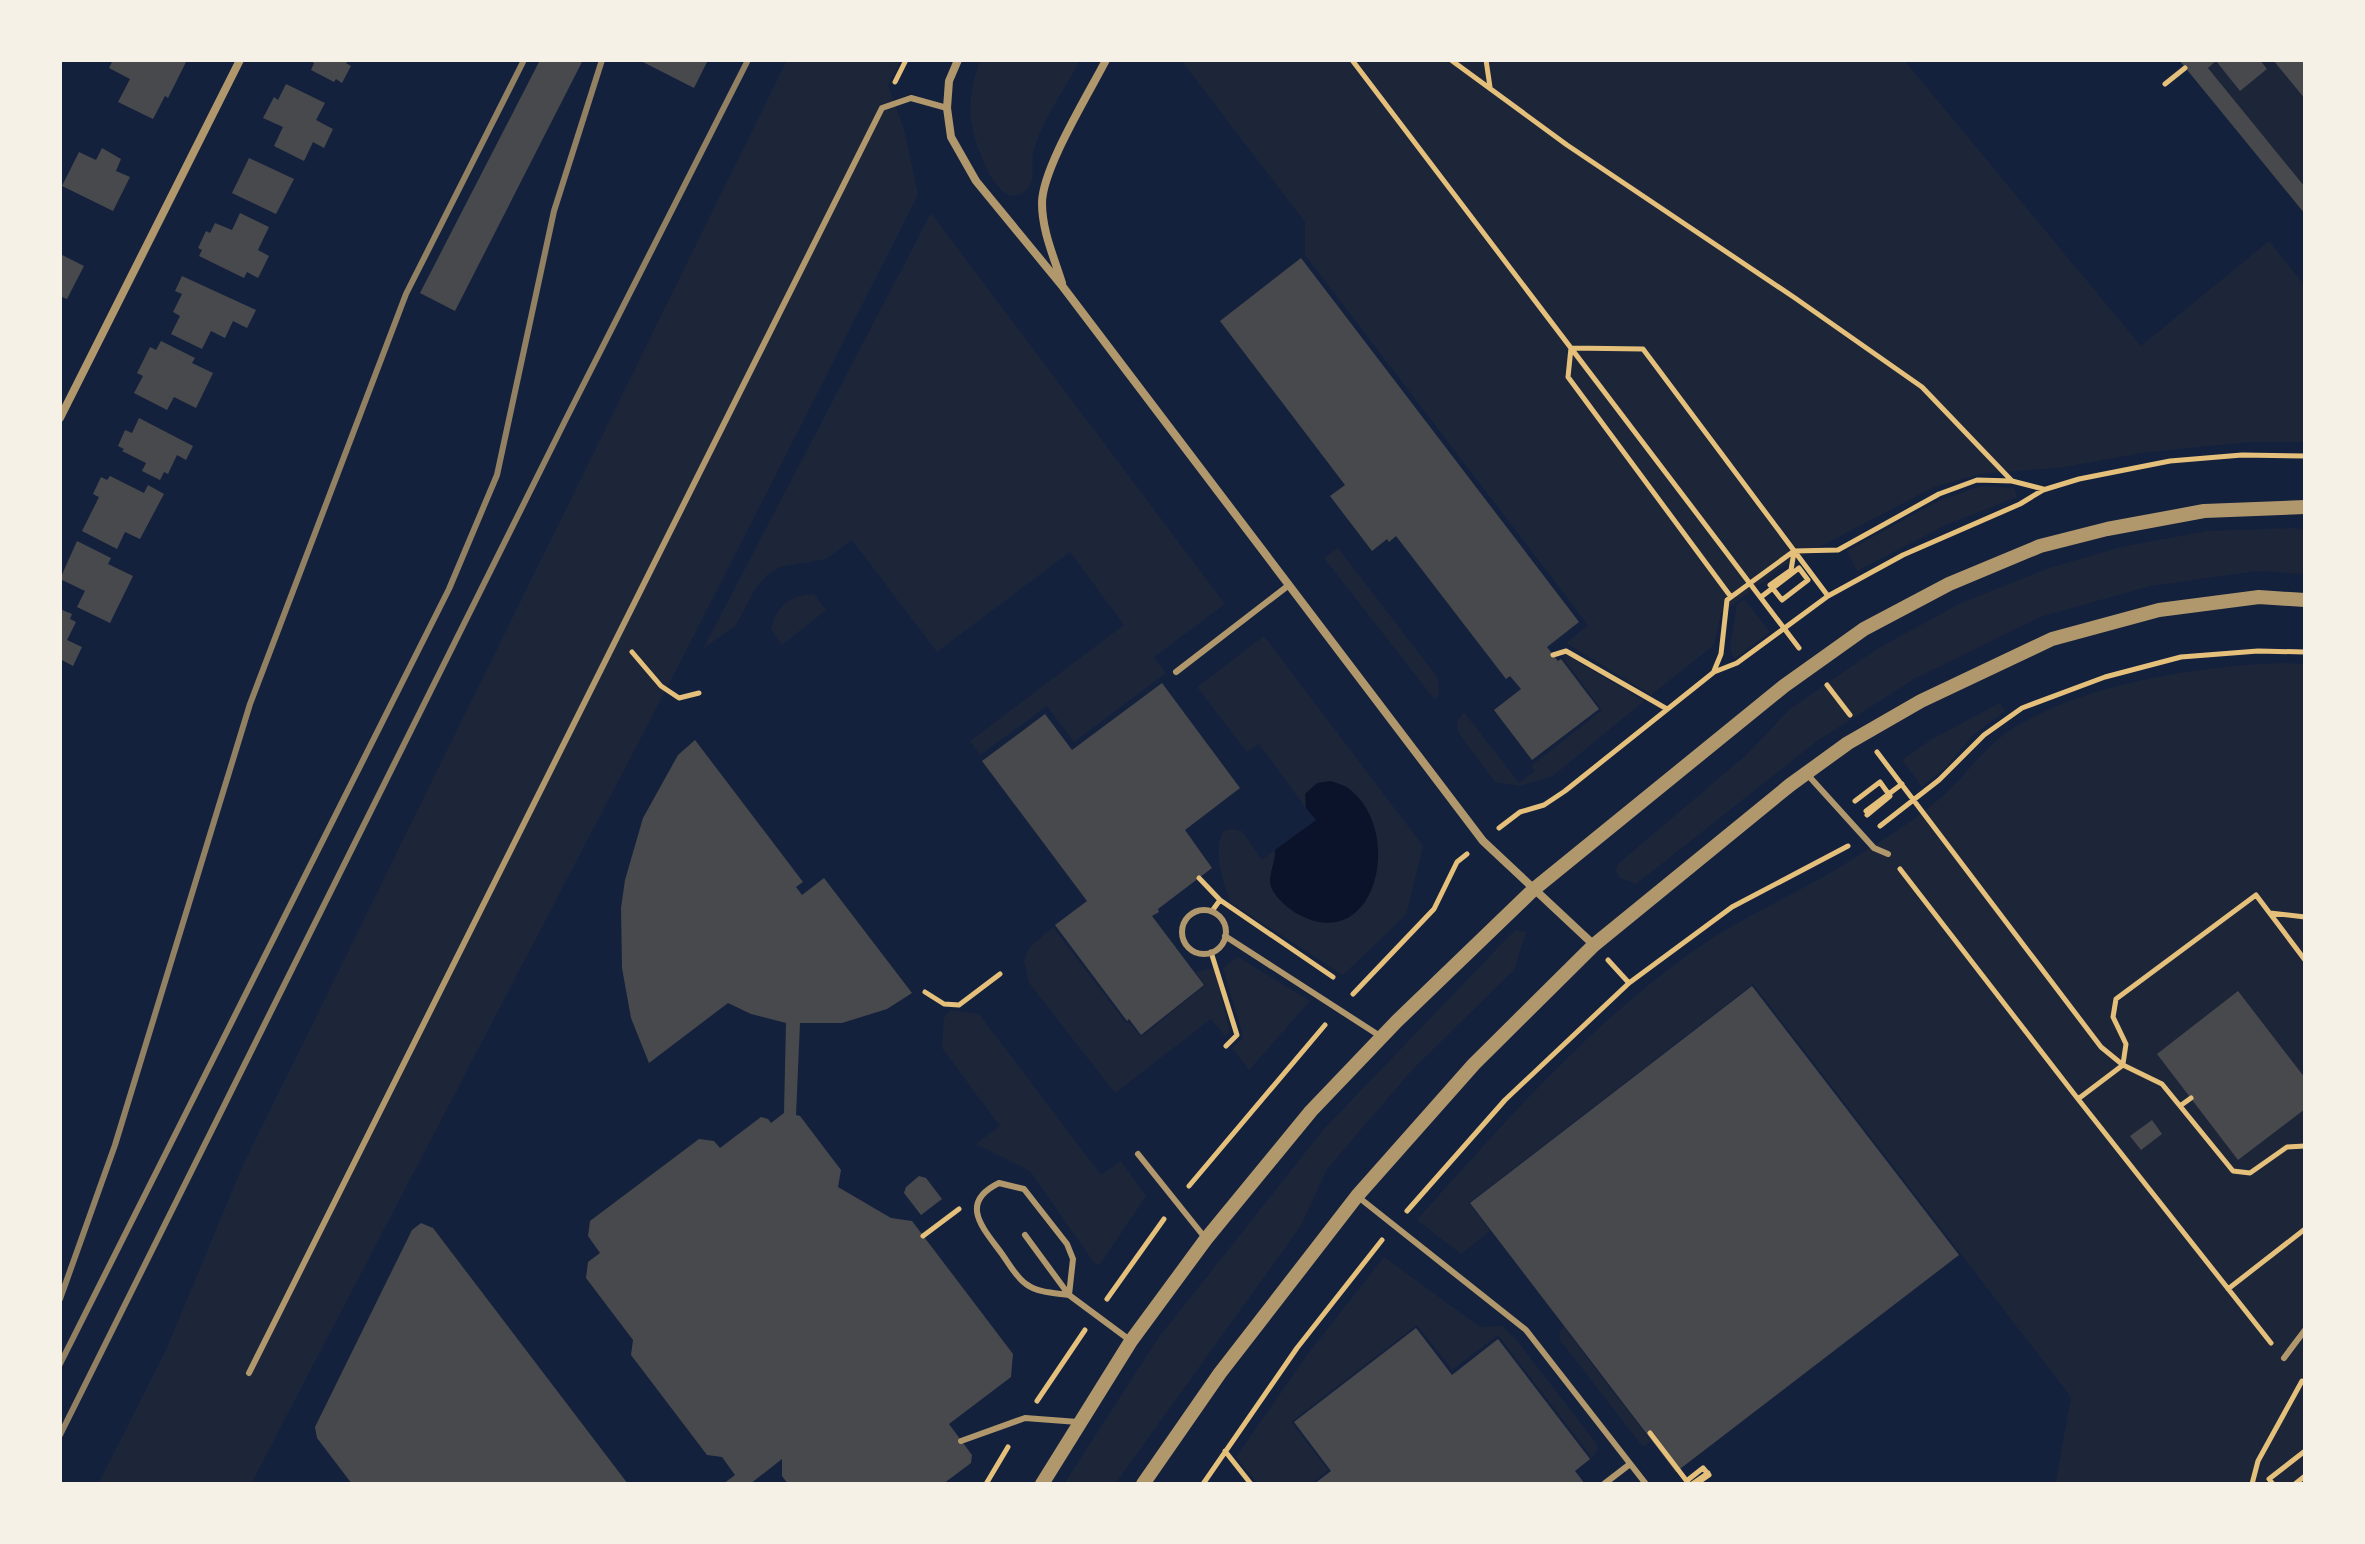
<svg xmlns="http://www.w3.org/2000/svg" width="2365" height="1544" font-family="Signika,sans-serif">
  <rect width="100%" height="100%" fill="#14213d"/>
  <path fill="#1d2539" d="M 787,60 L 901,60 L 888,85 L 905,133 L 918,195 L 683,657 L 251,1484 L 98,1484 L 166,1350 L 243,1165 Z
    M 980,60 L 1080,60 C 1067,85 1038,128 1033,154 C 1031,166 1036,180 1027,189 C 998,219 973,138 971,120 C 969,99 973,80 980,60 Z
    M 1181,60 L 1904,60 L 2141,346 L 2269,241 L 2305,286 L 2305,442 L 2249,442 L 2142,453 L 2064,467 L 1980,474 L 1934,487 L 1785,565 L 1721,614 L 1714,645 L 1651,695 L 1566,643 L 1588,625 L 1305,255 L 1305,222 Z
    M 2262,60 L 2273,60 L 2305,99 L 2305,187 L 2208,68 L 2216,61 L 2240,90 Z
    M 931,213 L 1225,604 L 1154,657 L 1166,673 L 1074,742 L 1047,706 L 980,755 L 970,741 L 1124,625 L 1070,552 L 937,652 L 852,540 L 826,559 L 780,567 L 767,575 L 755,589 L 736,625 L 703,649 Z
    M 1981,486 L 2014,488 L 2017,497 L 1946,525 L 1857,571 L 1847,551 L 1938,501 Z
    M 2293,528 L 2305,530 L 2305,574 L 2257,571 L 2150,586 L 2040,617 L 1914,679 L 1817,741 L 1636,884 L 1620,878 L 1616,871 L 1618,864 L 1745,756 L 1790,709 L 1877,649 L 1963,602 L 2049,568 L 2121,547 L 2207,531 Z
    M 1338,548 L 1438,678 L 1439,695 L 1435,700 L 1324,558 Z
    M 814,594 L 826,610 L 782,645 L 771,629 C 777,605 788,596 814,594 Z
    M 1744,599 L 1770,632 L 1734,659 L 1730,648 L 1737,605 Z
    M 1264,636 L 1423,846 L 1406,915 L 1343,975 L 1231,903 C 1223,882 1213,852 1223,831 L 1233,829 L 1242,831 L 1262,860 L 1275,850 L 1270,882 L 1366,903 L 1306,794 L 1306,808 L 1259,744 L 1247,752 L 1197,687 Z
    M 1565,654 L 1644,701 L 1553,776 L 1520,786 L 1495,782 L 1458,732 L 1457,721 L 1464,712 L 1519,783 L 1535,771 L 1531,766 L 1602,710 L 1562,657 Z
    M 2282,663 L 2305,664 L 2305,1484 L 2052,1484 L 2056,1481 L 2071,1397 L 1753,984 L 1469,1203 L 1490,1231 L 1461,1254 L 1417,1220 C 1501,1126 1586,1028 1689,954 C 1741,916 1801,893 1856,857 C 1884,839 1920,817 1945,794 C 1966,774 1984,748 2009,731 C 2080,684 2199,666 2282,663 Z
    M 2000,703 L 2005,711 L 1973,735 L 1947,766 L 1922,787 L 1902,760 L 1932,739 Z
    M 1053,927 L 1126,1023 L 1129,1022 L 1141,1037 L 1205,985 L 1195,972 L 1214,968 L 1230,1032 L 1225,1036 L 1211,1019 L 1115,1093 L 1029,983 L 1024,960 L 1029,948 Z
    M 1515,930 L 1526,932 L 1514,970 L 1413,1069 L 1327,1169 L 1300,1227 L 1115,1484 L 1064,1484 L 1159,1337 L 1324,1129 Z
    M 1238,957 L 1310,1001 L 1249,1070 L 1232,1048 L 1242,1039 L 1243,1035 L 1223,968 Z
    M 950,1010 L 979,1014 L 1101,1175 L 1121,1161 L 1146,1196 L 1101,1263 L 1097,1265 L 1093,1261 L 1030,1171 L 976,1144 L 1000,1126 L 942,1048 L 944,1018 Z
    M 1384,1257 L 1480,1327 L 1502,1326 L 1515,1338 L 1596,1443 L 1598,1449 L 1592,1458 L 1498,1335 L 1452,1370 L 1417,1325 L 1291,1422 L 1328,1470 L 1311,1484 L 1258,1484 L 1236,1457 L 1307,1355 Z
    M 1563,1326 L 1651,1441 L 1643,1447 L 1560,1340 L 1559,1335 Z"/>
  <path fill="#0b132b" d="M 1331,781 C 1336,783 1344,785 1348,788 C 1406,830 1376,959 1296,913 C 1286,907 1270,893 1270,881 C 1270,870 1276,861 1275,850 L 1316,820 L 1306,808 L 1305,794 L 1317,783 Z"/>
  <path fill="#48494c" d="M 113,60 L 187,60 L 168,98 L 165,96 L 153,119 L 118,102 L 130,79 L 109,68 Z
    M 309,60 L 348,60 L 346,63 L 351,66 L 342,83 L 336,79 L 334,82 L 311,70 L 314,63 Z
    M 540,60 L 583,60 L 455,311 L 420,293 Z
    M 639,60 L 708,60 L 694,88 Z
    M 2179,60 L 2260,60 L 2267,69 L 2240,91 L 2216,61 L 2208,68 L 2305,187 L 2305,214 Z
    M 2273,60 L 2305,60 L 2305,99 Z
    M 286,84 L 325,103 L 316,120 L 333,129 L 324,148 L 313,142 L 304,161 L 274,146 L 283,127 L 263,118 L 274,97 L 278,100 Z
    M 102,148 L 121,159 L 116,171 L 130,177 L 113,211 L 62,186 L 79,152 L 96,160 Z
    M 249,158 L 294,179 L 276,214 L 232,193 Z
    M 240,213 L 269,227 L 258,250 L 269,256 L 258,278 L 247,272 L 244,278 L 199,256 L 202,250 L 198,248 L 206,231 L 210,233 L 215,223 L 232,230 Z
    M 60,254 L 84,266 L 67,299 L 60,296 Z
    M 1301,258 L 1579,622 L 1547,647 L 1558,661 L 1561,659 L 1599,709 L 1532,760 L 1494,710 L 1521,689 L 1510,676 L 1506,679 L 1396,536 L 1389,542 L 1387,539 L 1372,551 L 1330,496 L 1345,485 L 1220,321 Z
    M 182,276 L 256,310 L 247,328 L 233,321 L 225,338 L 211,331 L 202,349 L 171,334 L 180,316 L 173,312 L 182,294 L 175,291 Z
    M 161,341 L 195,358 L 192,363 L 213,373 L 196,408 L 174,397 L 167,410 L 134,393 L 143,376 L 137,373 L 150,347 L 156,350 Z
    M 139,418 L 193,446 L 186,460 L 177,455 L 168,474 L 164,472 L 160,480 L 142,471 L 146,463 L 122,451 L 124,449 L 118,446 L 125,430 L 132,433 Z
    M 110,476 L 144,493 L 148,485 L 164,494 L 140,539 L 125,532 L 117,549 L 82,531 L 99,497 L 93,494 L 101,477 L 107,480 Z
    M 77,541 L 111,558 L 108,564 L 133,576 L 110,623 L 77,607 L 85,591 L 60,579 Z
    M 60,609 L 72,614 L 70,619 L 76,622 L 67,640 L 82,647 L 73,666 L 60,659 Z
    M 1162,683 L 1240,788 L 1185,830 L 1212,868 L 1158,909 L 1159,912 L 1152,916 L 1204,985 L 1141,1035 L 1129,1019 L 1127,1021 L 1055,925 L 1087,901 L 982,761 L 1045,714 L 1072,750 Z
    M 695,740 L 803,882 L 796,887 L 802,895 L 824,878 L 912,993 L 887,1009 L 842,1023 L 800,1023 L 796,1115 L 800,1116 L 841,1170 L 838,1187 L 891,1218 L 912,1221 L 1013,1354 L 1011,1377 L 949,1424 L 972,1455 L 971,1463 L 943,1484 L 788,1484 L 782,1476 L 782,1459 L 750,1484 L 723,1484 L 735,1475 L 722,1457 L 707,1455 L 631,1355 L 633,1340 L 586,1278 L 588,1262 L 600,1253 L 588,1236 L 590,1221 L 699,1139 L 714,1141 L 720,1148 L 761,1117 L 768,1119 L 771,1123 L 784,1113 L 786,1023 L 751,1014 L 728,1003 L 649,1063 L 631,1018 L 622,968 L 621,908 L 625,880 L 643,818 L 678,755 Z
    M 1752,986 L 1959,1255 L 1676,1472 L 1470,1203 Z
    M 2238,991 L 2305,1078 L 2305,1109 L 2238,1160 L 2157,1054 Z
    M 2152,1120 L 2162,1134 L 2141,1150 L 2130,1136 Z
    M 919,1176 L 926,1178 L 942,1199 L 921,1215 L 904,1193 L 906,1187 Z
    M 421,1223 L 433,1228 L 628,1484 L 352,1484 L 317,1438 L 315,1427 L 412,1230 Z
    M 1416,1328 L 1452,1375 L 1498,1339 L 1590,1459 L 1575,1471 L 1585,1484 L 1314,1484 L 1331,1471 L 1294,1422 Z"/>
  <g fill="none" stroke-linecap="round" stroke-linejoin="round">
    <path stroke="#e5c07b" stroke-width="5" d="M 1352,60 L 1799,648
      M 1451,60 L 1567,145 L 1795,298 L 1922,387 L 2012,481
      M 1486,60 L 1490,87
      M 895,82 L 906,60
      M 2165,84 L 2185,68
      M 1731,597 L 1568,377 L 1571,348 L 1643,349 L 1828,596
      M 1761,597 L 1799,568 L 1808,580 L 1782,600 L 1770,585 L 1791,570 L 1794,552
      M 632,652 L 661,686 L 679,698 L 699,693
      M 1553,655 L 1566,651 L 1667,709
      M 1714,671 L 1721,654 L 1727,600 L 1794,551 L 1838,550 L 1939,494 L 1977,480 L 2012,481 L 2043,489
      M 1827,685 L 1850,715
      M 1877,752 L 2101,1047 L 2123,1065 L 2162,1084 L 2180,1106 L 2191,1098
      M 1855,801 L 1880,782 L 1890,796 L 1867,815
      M 1866,811 L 1902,784
      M 1880,826 L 1939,780 L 1984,735 L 2022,708 L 2105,677 L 2181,657 L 2258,651 L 2305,652
      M 1499,828 L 1520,812 L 1544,805 L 1565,791 L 1714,672 L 1737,663 L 1828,596 L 1903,555 L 2020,504 L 2043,490 L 2079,479 L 2170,461 L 2242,455 L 2305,456
      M 1900,869 L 2078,1099 L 2271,1343
      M 1199,878 L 1220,900 L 1333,977
      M 1212,911 L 1220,900
      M 2270,913 L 2305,917
      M 1211,952 L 1237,1035 L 1226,1046
      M 1608,960 L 1629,983
      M 925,992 L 944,1004 L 959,1005 L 1000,974
      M 1353,994 L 1434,909 L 1457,862 L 1467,854
      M 2123,1064 L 2126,1044 L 2113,1017 L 2116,999 L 2256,895 L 2305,960
      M 2078,1099 L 2123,1065
      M 2180,1106 L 2233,1171 L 2250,1173 L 2287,1147 L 2305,1146
      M 1189,1186 L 1325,1025
      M 1407,1211 L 1505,1100 L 1629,983 L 1732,907 L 1848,846
      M 923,1236 L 959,1209
      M 2228,1289 L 2305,1229
      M 1107,1299 L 1164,1219
      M 1037,1401 L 1085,1330
      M 1650,1433 L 1689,1484
      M 1225,1451 L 1251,1484
      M 1689,1479 L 1703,1468 L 1709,1475 L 1696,1484
      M 986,1484 L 1008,1447
      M 1203,1484 L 1297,1348 L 1382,1240
      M 1692,1484 L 1708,1473
      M 2252,1484 L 2258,1461 L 2302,1381
      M 2273,1484 L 2269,1479 L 2305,1451
      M 2295,1484 L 2305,1476"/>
    <path stroke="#b1986c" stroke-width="6" d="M 1176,672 L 1289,585
      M 1806,773 L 1874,848 L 1888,854
      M1182 932a22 22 0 1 1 44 0a22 22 0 1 1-44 0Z
      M 1225,936 L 1380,1036
      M 1138,1154 L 1206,1239
      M 999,1183 L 1024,1189 L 1067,1244 L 1073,1259 L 1069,1295 C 1055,1293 1038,1293 1026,1284 C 1016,1277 1009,1264 1002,1254 C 983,1228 958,1203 999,1183 Z
      M 1357,1196 L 1526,1330 L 1646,1484
      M 1025,1235 L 1069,1295 L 1131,1341
      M 2284,1358 L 2305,1330
      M 249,1373 L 882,108 L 911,98 L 947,108
      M 961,1441 L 1025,1418 L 1078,1422
      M 1604,1484 L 1630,1464"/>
    <path stroke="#b1986c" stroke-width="8" d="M 958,60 L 949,81 L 947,108 L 951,137 L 976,181 L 1063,287 L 1483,841 L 1594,945
      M 1062,283 C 1054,257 1042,231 1042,203 C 1042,169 1089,93 1106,60
      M 60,418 L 240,60"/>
    <path stroke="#b1986c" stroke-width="14" d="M 1042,1484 L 1131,1341 L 1206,1239 L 1311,1111 L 1397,1021 L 1533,890 L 1784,686 L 1864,629 L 1949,584 L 2040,546 L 2107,529 L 2204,511 L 2305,507
      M 1143,1484 L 1220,1373 L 1357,1196 L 1474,1064 L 1594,945 L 1790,785 L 1848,743 L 1921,701 L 2052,639 L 2159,610 L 2259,597 L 2305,600"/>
    <path stroke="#918062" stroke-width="6" d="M 60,1299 L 115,1145 L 250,704 L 406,294 L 524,60
      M 60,1364 L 449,589 L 497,475 L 554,211 L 602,60
      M 60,1435 L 567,417 L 748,60"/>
  </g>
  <rect width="2365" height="1544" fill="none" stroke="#f6f1e7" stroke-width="124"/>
</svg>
